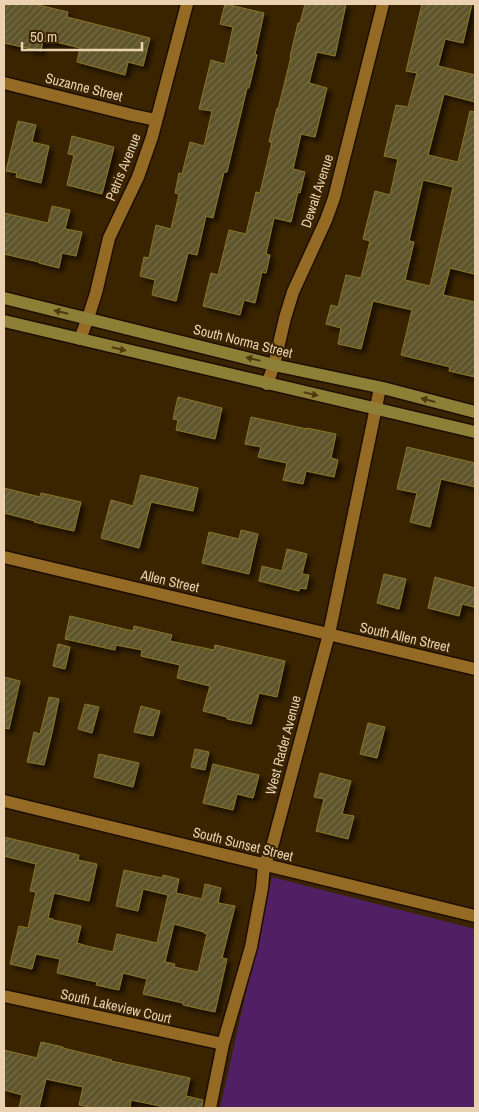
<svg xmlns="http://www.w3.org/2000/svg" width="479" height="1112" font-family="'Archivo Narrow',sans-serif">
  <defs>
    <pattern id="building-hatch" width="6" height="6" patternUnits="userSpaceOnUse" patternTransform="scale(1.25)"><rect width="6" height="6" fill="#5f542a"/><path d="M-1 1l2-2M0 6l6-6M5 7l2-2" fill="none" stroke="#766c46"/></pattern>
    <filter id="shadow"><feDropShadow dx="4" dy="4" stdDeviation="2.5" flood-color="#0009"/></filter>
  </defs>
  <rect width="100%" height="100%" fill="#3a2400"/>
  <path fill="#512064" d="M 272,877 L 475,929 L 475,1108 L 220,1108 Z"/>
  <path fill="url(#building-hatch)" stroke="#8a7726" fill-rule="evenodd" filter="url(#shadow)" d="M 4,4 L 34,4 L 68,12 L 67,17 L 150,38 L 143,66 L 128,62 L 125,75 L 77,62 L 80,48 L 52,41 L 52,43 L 43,41 L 41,51 L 4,43 Z
    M 225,4 L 264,13 L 255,54 L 257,55 L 249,88 L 247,88 L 227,172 L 224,172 L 213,218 L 206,216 L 197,255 L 188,253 L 176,301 L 152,295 L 155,280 L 140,276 L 144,257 L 149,258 L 156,225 L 171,229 L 179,194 L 175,193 L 179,173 L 182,174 L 190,142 L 204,146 L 212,111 L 199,109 L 211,60 L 225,64 L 233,27 L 220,24 Z
    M 305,4 L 346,4 L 335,56 L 317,52 L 309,83 L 327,88 L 315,137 L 301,134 L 293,169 L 305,172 L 300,193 L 298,192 L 291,222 L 274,218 L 266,254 L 270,255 L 266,273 L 262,272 L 255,303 L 244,300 L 240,315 L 203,306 L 211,273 L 218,275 L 229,230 L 246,234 L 256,192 L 260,193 L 272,142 L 269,142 L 277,108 L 278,109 L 291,57 L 290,57 L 298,23 L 300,23 Z
    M 422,4 L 472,4 L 463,43 L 445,39 L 438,66 L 475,75 L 475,102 L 444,94 L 428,155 L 458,162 L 470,111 L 475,112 L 475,266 L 474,274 L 450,268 L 443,295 L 475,302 L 475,377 L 449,371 L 450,367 L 401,355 L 412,310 L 373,301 L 361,349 L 338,344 L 341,328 L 326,324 L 331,305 L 338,307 L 346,275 L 361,278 L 370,241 L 363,239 L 375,191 L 390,195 L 398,159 L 384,156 L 396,105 L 408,107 L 417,73 L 406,71 ZM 423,180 L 453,187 L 430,286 L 405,280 L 414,242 L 409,241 Z
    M 18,121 L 36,125 L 32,142 L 49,146 L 41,183 L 16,177 L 17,173 L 6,171 Z
    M 72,136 L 114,147 L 102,194 L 67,185 L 74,155 L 68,154 Z
    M 52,206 L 70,210 L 65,229 L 82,232 L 76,256 L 62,253 L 59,268 L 39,263 L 39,262 L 4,254 L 4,213 L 48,223 Z
    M 178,397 L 222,408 L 215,439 L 176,430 L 178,420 L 173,419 Z
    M 251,417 L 307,429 L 307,428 L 336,434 L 331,458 L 338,460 L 334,477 L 306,471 L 303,484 L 283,480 L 287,463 L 258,457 L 261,447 L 245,444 Z
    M 407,447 L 475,463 L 475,487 L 441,479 L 430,527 L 410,522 L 417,493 L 397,489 Z
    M 141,475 L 198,488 L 193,511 L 151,502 L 139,548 L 101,538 L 111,500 L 133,506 Z
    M 4,488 L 40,497 L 41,493 L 81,502 L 74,531 L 34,522 L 35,521 L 4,513 Z
    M 241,530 L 258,534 L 249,574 L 202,563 L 209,532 L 239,539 Z
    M 287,549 L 307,554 L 302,574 L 309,575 L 306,589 L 300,588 L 299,591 L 259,581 L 262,566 L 282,571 Z
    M 384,574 L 406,579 L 399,609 L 377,603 Z
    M 435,577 L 475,588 L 475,601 L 474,607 L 462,604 L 459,616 L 428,608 Z
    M 70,616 L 133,631 L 134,626 L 172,635 L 170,641 L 214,650 L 215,645 L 285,661 L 277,697 L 259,693 L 251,724 L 227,719 L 227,717 L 203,711 L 210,686 L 177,678 L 180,665 L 141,656 L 142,650 L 116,645 L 115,650 L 65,639 Z
    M 58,644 L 70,647 L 65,669 L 53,666 Z
    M 4,677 L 20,681 L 9,729 L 4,728 Z
    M 49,697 L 59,699 L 52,733 L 44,765 L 27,762 L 34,732 L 40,734 Z
    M 85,704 L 99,707 L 92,733 L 78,729 Z
    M 141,706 L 160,711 L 153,736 L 134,732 Z
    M 368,723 L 385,727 L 377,758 L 360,754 Z
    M 195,749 L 209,752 L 205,770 L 191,767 Z
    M 99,754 L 139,763 L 133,787 L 94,777 Z
    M 213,764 L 259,775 L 253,798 L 237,794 L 233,810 L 203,803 Z
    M 320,773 L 351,781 L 342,814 L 354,816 L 348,839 L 316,831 L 324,799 L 314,797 Z
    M 4,837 L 79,855 L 78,860 L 97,864 L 89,901 L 54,893 L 48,918 L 53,919 L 53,920 L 81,926 L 77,943 L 87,946 L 113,952 L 117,934 L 157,943 L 168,895 L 143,889 L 138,911 L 116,906 L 124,870 L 162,878 L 163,875 L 179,879 L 176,893 L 202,899 L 205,884 L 221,888 L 218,903 L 235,906 L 222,958 L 227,959 L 215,1012 L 183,1005 L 183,1003 L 143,994 L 147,979 L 123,973 L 119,990 L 96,985 L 97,982 L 57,973 L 60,959 L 36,954 L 32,969 L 10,964 L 19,926 L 28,928 L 36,892 L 30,891 L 36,864 L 4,856 ZM 174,924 L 204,932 L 204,933 L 207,934 L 198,972 L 174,967 L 175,964 L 165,962 Z
    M 41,1042 L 63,1047 L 63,1048 L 112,1060 L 111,1061 L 190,1078 L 186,1096 L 203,1100 L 202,1108 L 160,1108 L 160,1106 L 131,1100 L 130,1108 L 94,1108 L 79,1105 L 83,1087 L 46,1079 L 39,1108 L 19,1108 L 22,1095 L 4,1090 L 4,1050 L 37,1058 Z"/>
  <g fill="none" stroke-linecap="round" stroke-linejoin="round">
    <g stroke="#1c0f00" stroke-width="15">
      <path id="street" d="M 4,83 L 132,115 L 156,120
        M 80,339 L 88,318 L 96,293 L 109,238 L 138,177 L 152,137 L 187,4
        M 267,384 L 274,365 L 285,318 L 293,292 L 326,220 L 334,198 L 383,4
        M 4,557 L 475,669
        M 4,801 L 475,916
        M 4,996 L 223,1044
        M 210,1108 L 223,1044 L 251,947 L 262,888 L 264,865 L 272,847 L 329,634 L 380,388"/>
    </g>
    <g stroke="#1c0f00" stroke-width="15">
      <path id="secondary" d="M 4,298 L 274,365 L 383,388 L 475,412
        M 4,321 C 161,359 318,394 475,432"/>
    </g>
    <use href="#street" stroke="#956a24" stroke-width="12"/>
    <use href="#secondary" stroke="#8e7f36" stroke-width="12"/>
  </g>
  <defs><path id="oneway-solid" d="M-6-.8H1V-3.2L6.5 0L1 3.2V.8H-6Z" transform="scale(1.25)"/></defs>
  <g fill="#4f3b0e">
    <use href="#oneway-solid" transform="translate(61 312) rotate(-167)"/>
    <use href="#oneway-solid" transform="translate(119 349) rotate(13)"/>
    <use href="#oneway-solid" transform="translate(253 359) rotate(-166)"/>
    <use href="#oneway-solid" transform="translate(311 394) rotate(13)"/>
    <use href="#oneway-solid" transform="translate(428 400) rotate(-165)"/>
  </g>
  <g text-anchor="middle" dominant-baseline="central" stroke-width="4" stroke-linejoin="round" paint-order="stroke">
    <g font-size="14" fill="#e9d1b1" stroke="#3a2400">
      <text transform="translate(84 87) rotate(14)">Suzanne Street</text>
      <text transform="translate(123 167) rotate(-68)">Petris Avenue</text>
      <text transform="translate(317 191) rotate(-72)">Dewalt Avenue</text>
      <text transform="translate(243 341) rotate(14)">South Norma Street</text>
      <text transform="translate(170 581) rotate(13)">Allen Street</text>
      <text transform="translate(405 637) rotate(13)">South Allen Street</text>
      <text transform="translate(283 745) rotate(-75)">West Rader Avenue</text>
      <text transform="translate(243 844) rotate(14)">South Sunset Street</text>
      <text transform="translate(116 1006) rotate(13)">South Lakeview Court</text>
    </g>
  </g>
  <rect width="479" height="1112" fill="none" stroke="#e9d1b1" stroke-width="10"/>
  <path d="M22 42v8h120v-8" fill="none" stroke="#e9d1b1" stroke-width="2.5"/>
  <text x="30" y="42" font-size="15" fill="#e9d1b1" stroke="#3a2400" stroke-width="4" paint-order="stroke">50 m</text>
</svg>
